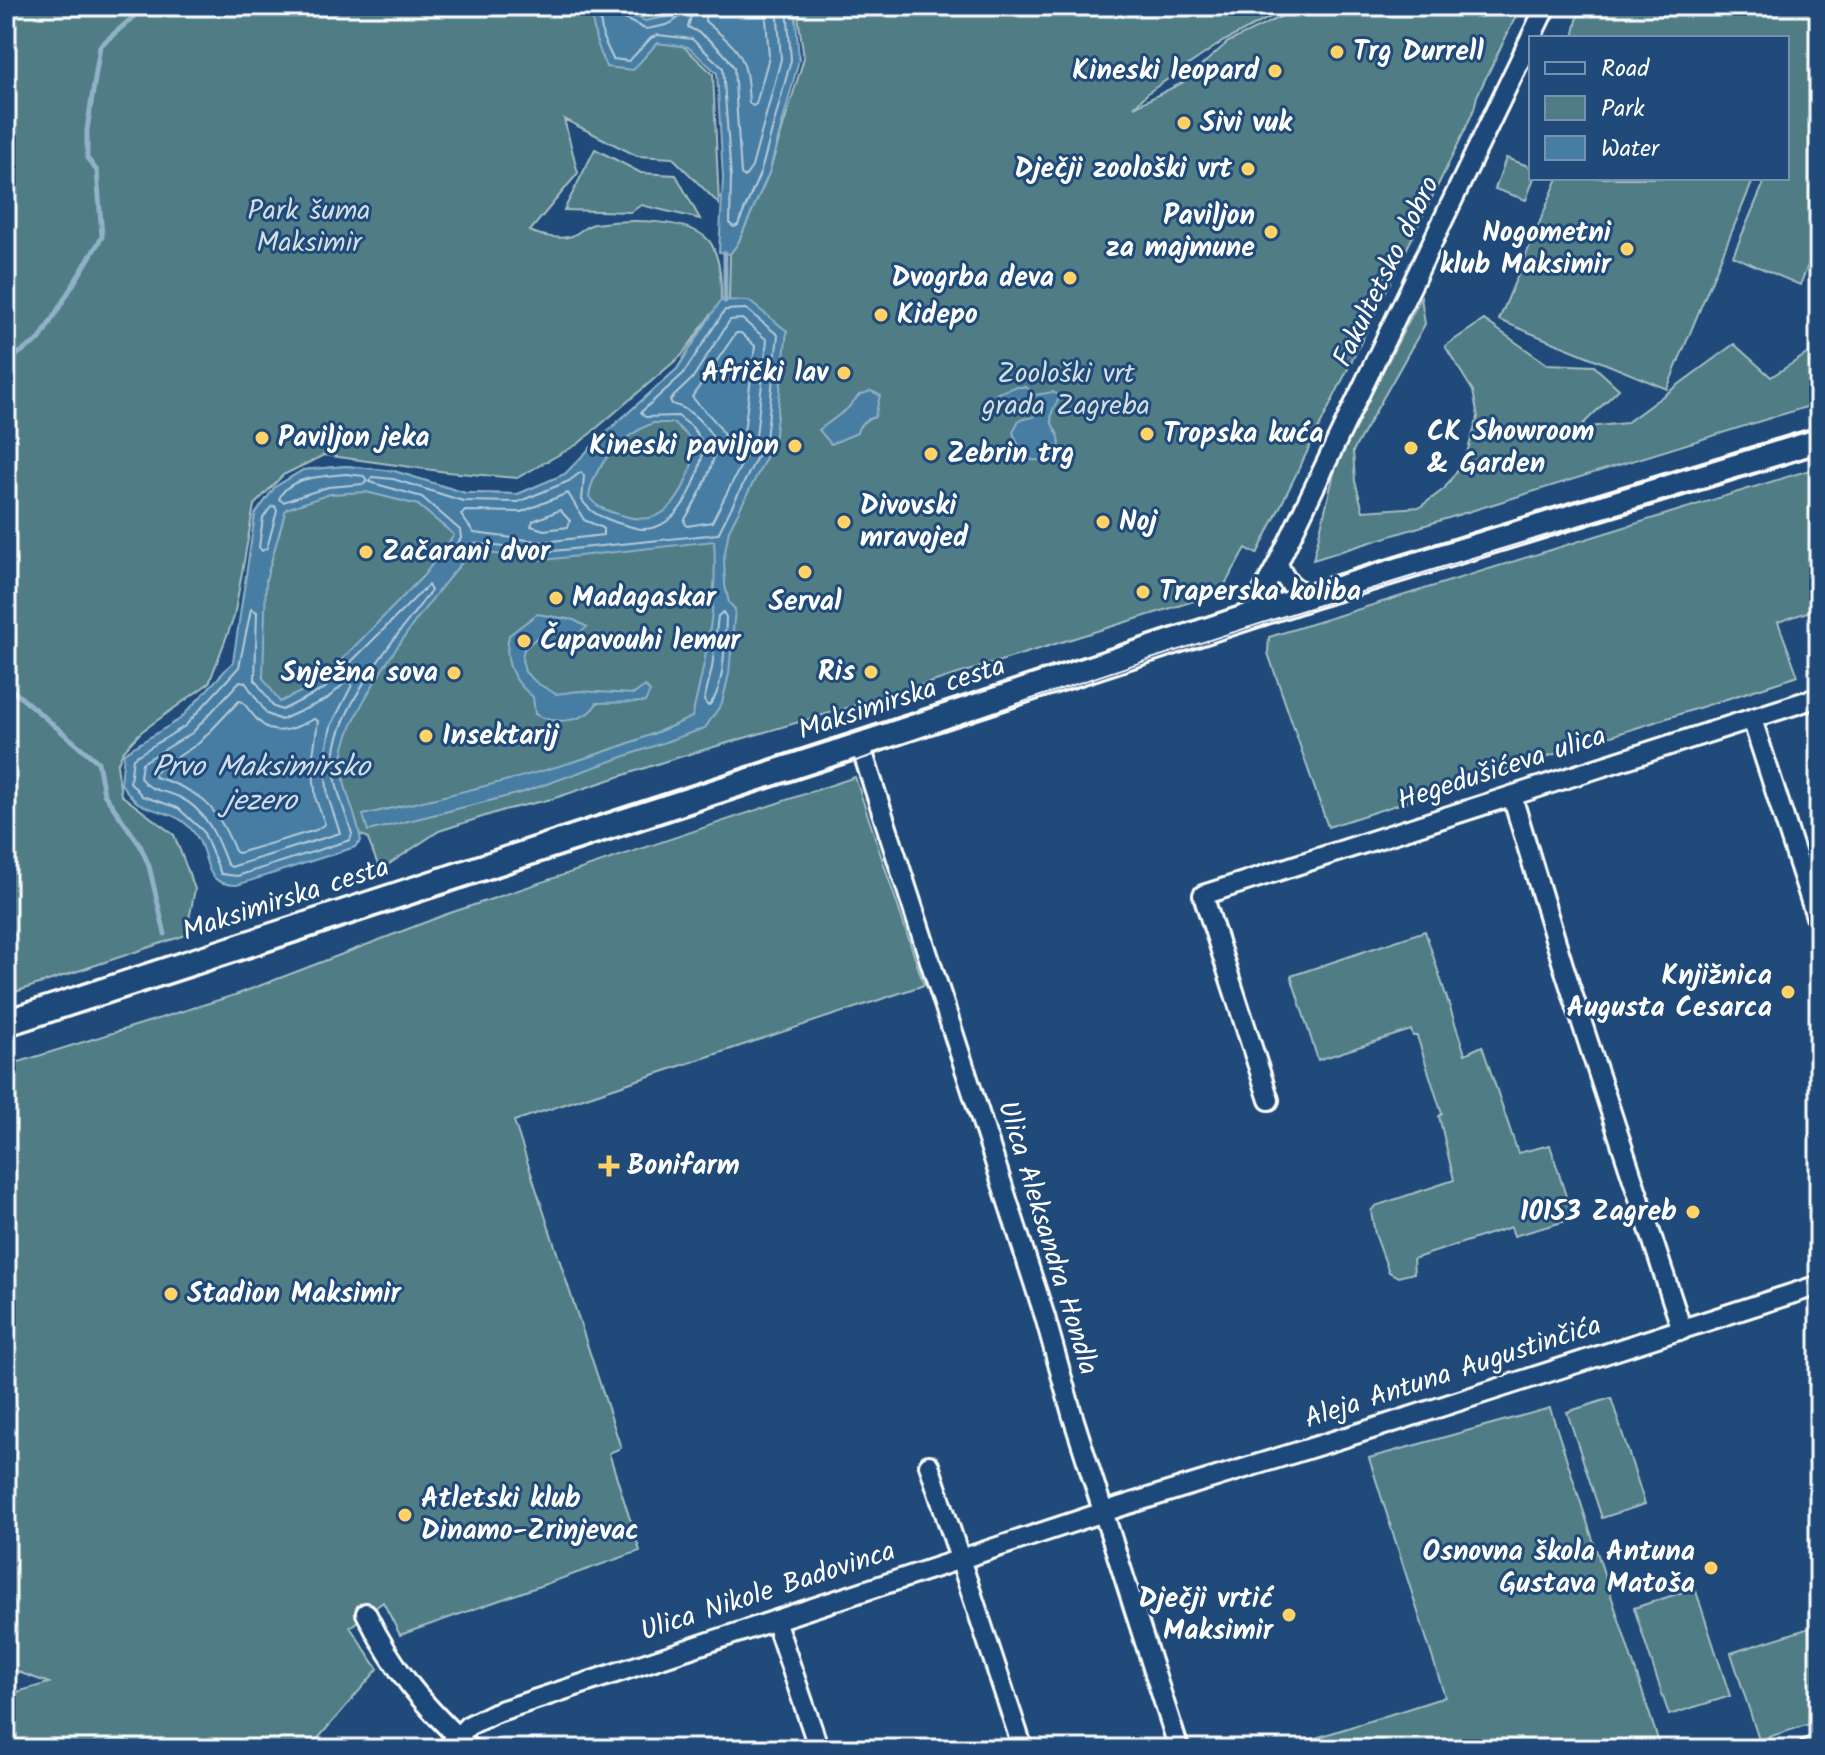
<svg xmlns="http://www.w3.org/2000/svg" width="1825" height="1755" font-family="Kalam,sans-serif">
  <rect width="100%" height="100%" fill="#1f4a7a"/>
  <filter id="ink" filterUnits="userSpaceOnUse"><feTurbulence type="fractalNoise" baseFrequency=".0125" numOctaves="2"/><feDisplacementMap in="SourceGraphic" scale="16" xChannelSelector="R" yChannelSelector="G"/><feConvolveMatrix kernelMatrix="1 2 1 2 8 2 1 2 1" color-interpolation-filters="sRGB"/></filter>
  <g filter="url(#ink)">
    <path fill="#4f7c85" stroke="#a7bec2" stroke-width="2" d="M 6,6 L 680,6 L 669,33 L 713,74 L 719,204 L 673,158 L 637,156 L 564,119 L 578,173 L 530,231 C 540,236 561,240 572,236 C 580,232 585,226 594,224 C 622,220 696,216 712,245 C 721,263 721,281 721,300 L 729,301 L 730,254 L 738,243 L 769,173 L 804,58 L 798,16 L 802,6 L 1292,6 L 1222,42 L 1149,92 L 1134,107 L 1182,83 L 1228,42 L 1303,6 L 1521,6 L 1477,96 L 1474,109 L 1465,130 L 1257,554 L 1246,548 L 1220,593 L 874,700 L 666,761 L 552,799 L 504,810 L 439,831 L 380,870 L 367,837 L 354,833 L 246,689 L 246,584 L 255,515 L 275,487 L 303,470 L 346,466 L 394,471 L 465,493 L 518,494 L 565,474 L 601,437 L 677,369 L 711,314 L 682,355 L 578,444 L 517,478 L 447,472 L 324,455 L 283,475 L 254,505 L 234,617 L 209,683 L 141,732 L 123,751 L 117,765 L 121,795 L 174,835 L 195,889 L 186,935 L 6,995 Z
      M 1580,6 L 1819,6 L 1819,238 L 1800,285 L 1733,256 L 1766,178 L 1787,178 L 1787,38 L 1573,38 Z
      M 595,149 L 641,173 L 676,175 L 700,219 L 641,205 L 631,212 L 564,210 Z
      M 1506,158 L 1531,167 L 1531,178 L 1534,178 L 1526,200 L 1495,189 Z
      M 1558,178 L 1754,178 L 1667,389 L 1499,320 Z
      M 1421,297 L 1425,324 L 1353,451 L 1355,481 L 1363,511 L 1420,507 L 1444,489 L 1465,459 L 1478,417 L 1473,391 L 1445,346 L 1484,320 L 1547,364 L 1594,366 L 1619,389 L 1579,428 L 1626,423 L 1734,344 L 1771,377 L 1816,348 L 1816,321 L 1819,321 L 1819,403 L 1313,560 L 1337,461 Z
      M 1819,467 L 1819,608 L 1778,622 L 1798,676 L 1328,827 L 1268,653 L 1269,637 Z
      M 855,777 L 924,985 L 514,1121 L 621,1448 L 609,1453 L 640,1551 L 400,1635 L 383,1602 L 350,1627 L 378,1669 L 309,1749 L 6,1749 L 6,1695 L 49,1683 L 18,1672 L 6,1663 L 6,1066 L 238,994 L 447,914 Z
      M 1425,931 L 1465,1054 L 1482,1046 L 1518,1153 L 1550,1145 L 1573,1219 L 1514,1236 L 1511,1227 L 1413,1259 L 1414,1273 L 1398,1277 L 1389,1272 L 1375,1234 L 1371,1211 L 1375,1206 L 1454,1180 L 1439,1116 L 1442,1114 L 1417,1036 L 1413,1036 L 1411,1030 L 1318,1060 L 1291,976 Z
      M 1611,1398 L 1645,1504 L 1602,1518 L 1567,1412 Z
      M 1550,1408 L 1661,1749 L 1281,1749 L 1445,1697 L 1369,1458 Z
      M 1695,1588 L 1730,1696 L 1669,1715 L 1634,1608 Z
      M 1819,1625 L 1819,1721 L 1759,1740 L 1731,1653 Z"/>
    <path fill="#467da2" stroke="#90b1c7" stroke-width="2" fill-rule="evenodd" d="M 607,6 L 618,6 L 645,21 L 671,16 L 678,6 L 795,6 L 799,60 L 769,173 L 738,243 L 730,254 L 719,252 L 723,178 L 717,73 L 688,47 L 657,43 L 633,70 L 606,67 L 596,40 L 590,9 Z
      M 721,300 L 749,301 L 787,331 L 774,442 L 729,530 L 724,558 L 725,585 L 729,603 L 735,609 L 729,674 L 722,703 L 705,728 L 521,793 L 368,831 L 363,815 C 474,789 589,765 692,717 C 706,660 718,600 714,541 L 543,560 L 473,551 C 437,587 341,714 342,764 C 343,792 357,814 361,841 L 355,847 L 237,885 C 202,885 211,860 197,837 C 181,810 158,815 138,803 C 132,799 126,790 121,784 L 124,753 L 180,719 L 233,662 L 255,515 L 275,487 L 303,470 L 346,466 L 394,471 L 465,493 L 518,494 L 565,474 L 601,437 L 677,369 ZM 653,423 L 674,423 L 697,445 C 687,486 672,532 621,515 C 608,511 598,509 589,497 C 593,465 623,435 653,423 ZM 366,492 L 418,505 L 454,535 L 424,575 L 319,683 L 280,702 L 263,678 L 266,580 L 286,509 L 330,494 Z
      M 1015,387 L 1026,387 L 1036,395 L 1053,392 L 1060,396 C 1058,402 1053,407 1052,413 C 1049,426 1057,429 1059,438 C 1064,455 1043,461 1032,460 C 1023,454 1016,442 1013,432 L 1019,420 L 1034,417 L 1036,412 L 1034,407 L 1017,399 L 1000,411 L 990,407 L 990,400 L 998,393 Z
      M 871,391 L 880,395 L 875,417 C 866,420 859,423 857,433 L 831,444 L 819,430 L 847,409 L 859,395 Z
      M 537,614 L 574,620 L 587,627 L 576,636 L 543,632 L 524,649 L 522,659 L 525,672 L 537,683 L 556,694 L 579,691 L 634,694 L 645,686 L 650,692 L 645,702 L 597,703 C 585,723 555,725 535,714 L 533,697 C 513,681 503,662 509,635 Z"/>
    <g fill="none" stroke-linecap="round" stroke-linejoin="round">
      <path stroke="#b5cbda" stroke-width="2" d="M 598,6 L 603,38 L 613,59 L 629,61 L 651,38 L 658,35 L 692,39 L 723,68 L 731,178 L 730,224 L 734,227 L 738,225 L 761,171 L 791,60 L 787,6
        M 616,6 L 619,16 L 645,29 C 661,26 680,26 684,6
        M 694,6 L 688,27 C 704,34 726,52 734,68 L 741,174 L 745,177 L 752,167 L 781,59 L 777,6
        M 706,6 L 705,21 C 742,53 746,53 749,103 L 753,106 L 756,104 L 769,57 L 765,6
        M 746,309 L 778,335 L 766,439 L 718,534 L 543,552 L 473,543 L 458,553 L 455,549 L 461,538 L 460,530 L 422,497 L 369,482 L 372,477 L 393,479 L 463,501 L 518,502 L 569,481 L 581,472 L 584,476 L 582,500 C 591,514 602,517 618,523 C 625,525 634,528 642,529 C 681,530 701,475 704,444 L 692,427 L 678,416 L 645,417 L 641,412 L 683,374 L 725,310 Z
        M 742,319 L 767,340 L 756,436 L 712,522 L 687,526 L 684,521 C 695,503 720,460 714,440 C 712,434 707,429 703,424 C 694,414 685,407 672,404 L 670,400 L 692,379 L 730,320 Z
        M 736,333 L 741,333 L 755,346 L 744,432 L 733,455 L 730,456 L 726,454 C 728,425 707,416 692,397 Z
        M 346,474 L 364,476 L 367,481 L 364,484 L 328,487 L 283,502 L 279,499 C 288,476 325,476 346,474 Z
        M 568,493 L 584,520 L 603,528 L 603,535 L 544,542 L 474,533 L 461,515 L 465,511 L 521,512 Z
        M 275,506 L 277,511 L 267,548 L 262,551 L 259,547 L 263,518 L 271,507 Z
        M 560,510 L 570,521 L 568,527 L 544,530 L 531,526 L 533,521 Z
        M 428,585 L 431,591 C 399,633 334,709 334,762 C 334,788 345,810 352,834 L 350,840 L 237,876 L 221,874 L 203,831 L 178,808 L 142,796 L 130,782 L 133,758 L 185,726 L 239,667 L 251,609 L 257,612 L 255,680 L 274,707 L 282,710 L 324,689 Z
        M 723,612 L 726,617 C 725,638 725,693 708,706 L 704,701 L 712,668 L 718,616 Z
        M 240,681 L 245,682 L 267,714 L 281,720 L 327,699 L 347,681 L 352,685 L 331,726 L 324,760 L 328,797 L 340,833 L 231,867 L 227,864 C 217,838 207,810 179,797 C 164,790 149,792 140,777 L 142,763 L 192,733 Z
        M 239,701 L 243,702 C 267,735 276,738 314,719 L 318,721 L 312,762 L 316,800 L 325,824 L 316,830 L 238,853 L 235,851 C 217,806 201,791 155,777 L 153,773 L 199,743 Z"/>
      <path stroke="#90b1c7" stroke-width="5" d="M 725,253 L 725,301
        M 6,362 L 40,339 L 102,237 L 97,171 L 87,158 L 87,130 L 100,46 L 146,6
        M 6,685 L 98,762 L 104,794 L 140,845 L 149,866 L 165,934"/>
      <g stroke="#fff" stroke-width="24">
        <path id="minor" d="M 1278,563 C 1284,581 1294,590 1312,596
          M 1243,619 L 1258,600 L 1278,563 L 1546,6
          M 1752,719 L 1819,926
          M 860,744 L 1045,1317 L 1072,1414 L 1179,1749
          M 1512,796 L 1563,965 L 1682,1330
          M 1269,1100 L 1203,895 L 1819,697
          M 929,1465 L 1023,1749
          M 366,1613 C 394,1671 423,1705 470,1749
          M 775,1620 L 819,1749
          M 446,1749 L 468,1726 L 494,1713 L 1119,1507 L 1372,1429 L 1819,1285
          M 1808,1749 L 1819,1745"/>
      </g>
      <g stroke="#fff" stroke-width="30">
        <path id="secondary" d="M 6,1023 L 1312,596 L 1819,440"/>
      </g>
      <use href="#minor" stroke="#1f4a7a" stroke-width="18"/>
      <use href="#secondary" stroke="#1f4a7a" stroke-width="24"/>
      <path stroke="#fff" stroke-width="2" d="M 6,1008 L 856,733 L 1258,600 L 1819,428
        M 6,1038 L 865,758 C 1178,643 1500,550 1819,453"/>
    </g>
  </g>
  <g fill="#ffd166" stroke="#1f4a7a" stroke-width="3">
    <circle cx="1337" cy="52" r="8"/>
    <circle cx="1275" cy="71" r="8"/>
    <circle cx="1184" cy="123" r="8"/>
    <circle cx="1248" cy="169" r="8"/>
    <circle cx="1271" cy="232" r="8"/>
    <circle cx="1627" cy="249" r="8"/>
    <circle cx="1070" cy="278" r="8"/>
    <circle cx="881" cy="315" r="8"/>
    <circle cx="844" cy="373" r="8"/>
    <circle cx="1147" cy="434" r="8"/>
    <circle cx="262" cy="438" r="8"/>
    <circle cx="795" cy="446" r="8"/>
    <circle cx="1411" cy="448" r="8"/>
    <circle cx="931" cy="454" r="8"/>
    <circle cx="844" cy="522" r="8"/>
    <circle cx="1103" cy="522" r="8"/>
    <circle cx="366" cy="552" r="8"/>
    <circle cx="805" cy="572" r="8"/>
    <circle cx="1143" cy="592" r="8"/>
    <circle cx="556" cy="598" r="8"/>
    <circle cx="524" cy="641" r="8"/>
    <circle cx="871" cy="672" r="8"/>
    <circle cx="454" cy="673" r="8"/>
    <circle cx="426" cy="736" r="8"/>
    <circle cx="1788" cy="992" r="8"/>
    <path d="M605 1154h8v8h8v8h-8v8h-8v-8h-8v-8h8z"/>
    <circle cx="1693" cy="1212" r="8"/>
    <circle cx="171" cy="1294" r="8"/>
    <circle cx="405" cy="1515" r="8"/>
    <circle cx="1711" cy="1568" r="8"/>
    <circle cx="1289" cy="1615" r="8"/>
  </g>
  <g text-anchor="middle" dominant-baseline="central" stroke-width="6" stroke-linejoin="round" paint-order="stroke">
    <g font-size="28" font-weight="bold" fill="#fff" stroke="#1f4a7a" text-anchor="start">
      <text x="1353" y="52">Trg Durrell</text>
      <text x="1259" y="71" text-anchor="end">Kineski leopard</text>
      <text x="1200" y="123">Sivi vuk</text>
      <text x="1232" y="169" text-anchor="end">Dječji zoološki vrt</text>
      <text x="1255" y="216" text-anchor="end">Paviljon<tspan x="1255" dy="32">za majmune</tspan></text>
      <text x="1611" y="233" text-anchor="end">Nogometni<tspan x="1611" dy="32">klub Maksimir</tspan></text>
      <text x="1054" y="278" text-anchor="end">Dvogrba deva</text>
      <text x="897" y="315">Kidepo</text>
      <text x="828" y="373" text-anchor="end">Afrički lav</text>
      <text x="1427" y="432">CK Showroom<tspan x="1427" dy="32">&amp; Garden</tspan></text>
      <text x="1163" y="434">Tropska kuća</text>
      <text x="278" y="438">Paviljon jeka</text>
      <text x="779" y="446" text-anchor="end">Kineski paviljon</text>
      <text x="947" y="454">Zebrin trg</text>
      <text x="860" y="506">Divovski<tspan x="860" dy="32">mravojed</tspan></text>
      <text x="1119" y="522">Noj</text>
      <text x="382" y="552">Začarani dvor</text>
      <text x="1159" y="592">Traperska koliba</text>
      <text x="572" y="598">Madagaskar</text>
      <text x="805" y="602" text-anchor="middle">Serval</text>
      <text x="540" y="641">Čupavouhi lemur</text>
      <text x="855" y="672" text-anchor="end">Ris</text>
      <text x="438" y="673" text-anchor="end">Snježna sova</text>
      <text x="442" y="736">Insektarij</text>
      <text x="1772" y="976" text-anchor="end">Knjižnica<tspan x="1772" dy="32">Augusta Cesarca</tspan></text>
      <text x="627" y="1166">Bonifarm</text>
      <text x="1677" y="1212" text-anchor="end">10153 Zagreb</text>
      <text x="187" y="1294">Stadion Maksimir</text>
      <text x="421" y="1499">Atletski klub<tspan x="421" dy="32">Dinamo-Zrinjevac</tspan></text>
      <text x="1695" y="1552" text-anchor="end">Osnovna škola Antuna<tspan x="1695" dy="32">Gustava Matoša</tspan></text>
      <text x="1273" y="1599" text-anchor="end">Dječji vrtić<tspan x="1273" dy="32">Maksimir</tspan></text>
    </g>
    <g font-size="28" fill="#d3dee0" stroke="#1f4a7a">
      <text x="309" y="211">Park šuma<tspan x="309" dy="32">Maksimir</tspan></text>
      <text x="1066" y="374">Zoološki vrt<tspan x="1066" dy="32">grada Zagreba</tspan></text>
    </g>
    <g font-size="28" fill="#fff" stroke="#1f4a7a">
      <text transform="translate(1387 272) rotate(-64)">Fakultetsko dobro</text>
      <text transform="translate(902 699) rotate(-18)">Maksimirska cesta</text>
      <text transform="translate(1502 769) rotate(-18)">Hegedušićeva ulica</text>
      <text transform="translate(286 900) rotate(-18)">Maksimirska cesta</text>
      <text transform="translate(1047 1238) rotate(73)">Ulica Aleksandra Hondla</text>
      <text transform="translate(1453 1373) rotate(-18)">Aleja Antuna Augustinčića</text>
      <text transform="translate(768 1592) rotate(-18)">Ulica Nikole Badovinca</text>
    </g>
    <g font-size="30" font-style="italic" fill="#d1dee8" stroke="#1f4a7a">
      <text x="261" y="768">Prvo Maksimirsko<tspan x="261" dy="34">jezero</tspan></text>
    </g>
  </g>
  <rect width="1825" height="1755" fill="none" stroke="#1f4a7a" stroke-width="32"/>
  <rect x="16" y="16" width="1793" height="1723" fill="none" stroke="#fff" stroke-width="3" filter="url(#ink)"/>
  <rect x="1529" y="36" width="260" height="144" fill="#1f4a7a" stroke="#7992af" stroke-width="2"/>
  <rect x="1545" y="62" width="40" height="12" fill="#1f4a7a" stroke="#7992af" stroke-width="2"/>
  <text x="1601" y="76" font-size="24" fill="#ffffff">Road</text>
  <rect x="1545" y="96" width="40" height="24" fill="#4f7c85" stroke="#7992af" stroke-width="2"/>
  <text x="1601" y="116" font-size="24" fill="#ffffff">Park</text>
  <rect x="1545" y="136" width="40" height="24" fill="#467da2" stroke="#7992af" stroke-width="2"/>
  <text x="1601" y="156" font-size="24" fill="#ffffff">Water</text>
</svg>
